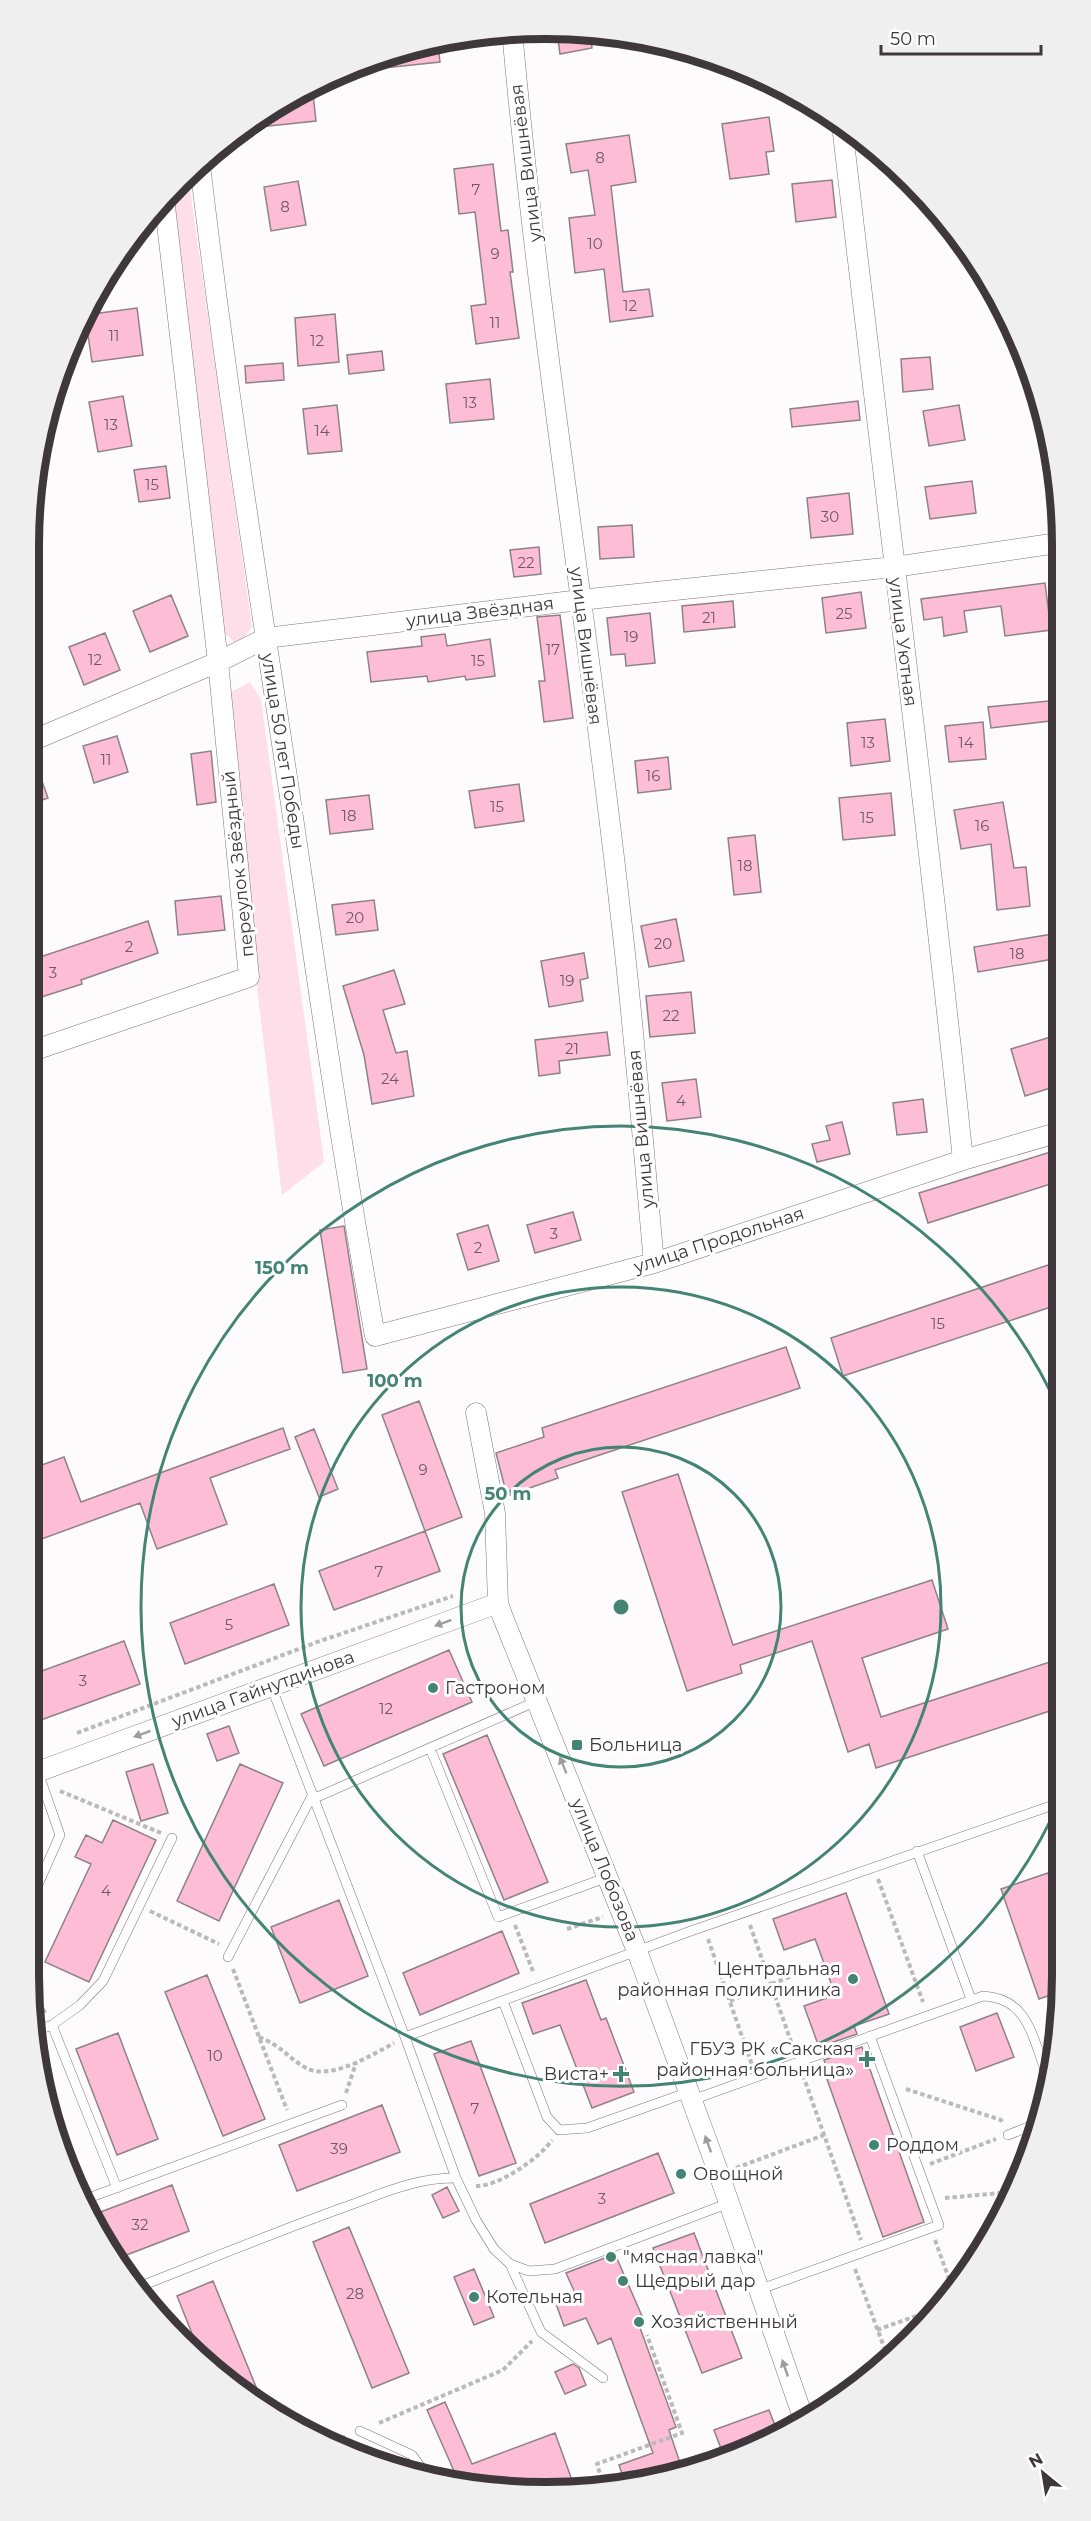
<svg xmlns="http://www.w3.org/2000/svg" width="1091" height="2521" font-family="Montserrat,sans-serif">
  <rect width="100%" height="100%" fill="#fdfbfb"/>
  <path fill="#fddee9" d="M 188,175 L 252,627 L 244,638 L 235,643 L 223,631 L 167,195 Z
    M 250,682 L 261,700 L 324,1162 L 282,1195 L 222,697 Z"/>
  <path fill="#fdbed5" stroke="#8e8286" stroke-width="1.5" d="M 557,31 L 590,32 L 592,48 L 560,54 Z
    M 438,45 L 440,62 L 365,70 L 364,64 L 404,49 Z
    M 312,85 L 316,121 L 241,129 L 305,89 Z
    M 769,117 L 774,151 L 766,152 L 769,174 L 730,179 L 722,124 Z
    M 629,135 L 636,182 L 611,186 L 623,292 L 649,289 L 653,316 L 610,322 L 604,269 L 575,273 L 569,218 L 595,215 L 588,170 L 571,173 L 566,144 Z
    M 493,164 L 501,231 L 508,230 L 513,272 L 510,272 L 519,338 L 476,344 L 471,306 L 486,304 L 475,212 L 459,214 L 454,169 Z
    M 832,180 L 836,217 L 796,222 L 792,184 Z
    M 298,181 L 306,225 L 271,231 L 264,187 Z
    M 137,308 L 143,355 L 92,362 L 85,315 Z
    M 335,314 L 339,362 L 298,366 L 295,318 Z
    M 382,351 L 384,370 L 349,374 L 347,355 Z
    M 930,357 L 933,389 L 903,392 L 901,359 Z
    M 283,363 L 284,380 L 246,383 L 245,366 Z
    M 490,379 L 494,419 L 450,423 L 446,384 Z
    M 123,396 L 132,446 L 98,452 L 89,402 Z
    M 858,401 L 860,420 L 792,427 L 790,409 Z
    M 337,405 L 342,451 L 308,454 L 303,409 Z
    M 959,405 L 965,440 L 929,446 L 923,411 Z
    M 166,466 L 170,498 L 139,502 L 134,470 Z
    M 972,481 L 976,513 L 930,519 L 925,487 Z
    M 849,493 L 853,534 L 811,538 L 807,498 Z
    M 632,525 L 634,557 L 600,559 L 598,527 Z
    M 539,547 L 541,574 L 514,577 L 510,550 Z
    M 1045,583 L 1051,630 L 1005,636 L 1001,606 L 964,611 L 967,632 L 944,636 L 942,617 L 924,620 L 921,599 Z
    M 861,592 L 866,628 L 826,633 L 822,598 Z
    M 171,595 L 188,636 L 150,652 L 133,611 Z
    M 733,601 L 735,627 L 684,632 L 682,606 Z
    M 650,613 L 655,663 L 626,666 L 625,654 L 611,655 L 607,618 Z
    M 560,615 L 573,718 L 544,722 L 539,681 L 545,681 L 537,617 Z
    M 105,633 L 120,670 L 84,685 L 69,647 Z
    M 445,634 L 447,646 L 490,639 L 495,676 L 466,680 L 465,676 L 428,682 L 427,676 L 371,682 L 367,652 L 422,646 L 421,637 Z
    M 1059,700 L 1059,720 L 991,728 L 988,707 Z
    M 885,719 L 890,761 L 851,766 L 847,723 Z
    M 983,722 L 986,759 L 949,762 L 945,726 Z
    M 117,736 L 128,772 L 94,783 L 83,746 Z
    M 211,751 L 216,802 L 197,805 L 191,754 Z
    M 32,753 L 48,798 L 28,805 L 28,754 Z
    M 668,757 L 671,789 L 638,793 L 635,761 Z
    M 519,784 L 524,821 L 475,828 L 469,791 Z
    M 891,793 L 895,835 L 843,840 L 839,798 Z
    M 369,795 L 373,829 L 330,834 L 326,800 Z
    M 1003,802 L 1014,868 L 1026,867 L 1030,906 L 997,910 L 991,844 L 961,849 L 954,810 Z
    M 755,835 L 761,892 L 734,895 L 728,838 Z
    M 221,896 L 225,930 L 178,935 L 175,901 Z
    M 374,900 L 378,930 L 336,935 L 332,905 Z
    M 676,919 L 684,961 L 649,967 L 641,926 Z
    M 148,921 L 158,953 L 81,980 L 82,984 L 32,1000 L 28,989 L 28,961 Z
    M 1059,933 L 1059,958 L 978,972 L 974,947 Z
    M 584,953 L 588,978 L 580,980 L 583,1001 L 549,1007 L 541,961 Z
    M 394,970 L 405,1004 L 383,1010 L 396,1053 L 407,1051 L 414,1096 L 372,1104 L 364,1055 L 343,986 Z
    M 691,992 L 695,1033 L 650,1037 L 646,996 Z
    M 607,1032 L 610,1055 L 559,1061 L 560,1073 L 539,1076 L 535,1040 Z
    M 1054,1036 L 1060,1054 L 1060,1085 L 1025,1096 L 1011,1049 Z
    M 696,1079 L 701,1117 L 667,1121 L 662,1083 Z
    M 923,1099 L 927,1132 L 897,1135 L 893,1103 Z
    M 842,1122 L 850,1154 L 817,1162 L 812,1144 L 830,1140 L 826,1126 Z
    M 1060,1149 L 1060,1181 L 928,1223 L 919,1193 Z
    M 573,1212 L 581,1240 L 535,1253 L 527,1225 Z
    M 488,1225 L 499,1261 L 468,1270 L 457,1234 Z
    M 344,1226 L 367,1369 L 343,1373 L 320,1230 Z
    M 1060,1261 L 1060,1304 L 843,1376 L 831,1338 Z
    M 786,1347 L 800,1388 L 555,1470 L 558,1478 L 507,1496 L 496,1453 L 544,1437 L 542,1428 Z
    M 419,1401 L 462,1517 L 425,1531 L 382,1415 Z
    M 283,1428 L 290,1449 L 210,1478 L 227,1524 L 157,1549 L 140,1503 L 28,1544 L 28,1470 L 64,1457 L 81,1502 Z
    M 314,1429 L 338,1489 L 319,1497 L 295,1437 Z
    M 678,1474 L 733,1645 L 932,1580 L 948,1629 L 862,1658 L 881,1717 L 1062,1658 L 1062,1707 L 876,1768 L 869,1744 L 848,1752 L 812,1641 L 740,1665 L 742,1673 L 687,1691 L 622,1492 Z
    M 425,1531 L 440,1571 L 334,1610 L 319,1571 Z
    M 274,1584 L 289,1625 L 185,1664 L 170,1623 Z
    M 124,1641 L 140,1684 L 38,1721 L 28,1693 L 28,1676 Z
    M 449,1650 L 472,1702 L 324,1766 L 301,1714 Z
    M 229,1726 L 239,1753 L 217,1761 L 207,1734 Z
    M 487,1735 L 548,1882 L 504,1900 L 443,1754 Z
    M 153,1764 L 168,1813 L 141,1821 L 126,1772 Z
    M 240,1764 L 283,1783 L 219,1921 L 177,1901 Z
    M 113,1820 L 156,1840 L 89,1982 L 45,1962 L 91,1864 L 75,1857 L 86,1835 L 102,1843 Z
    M 1048,1873 L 1062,1913 L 1062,1976 L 1060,1992 L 1039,1999 L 1001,1889 Z
    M 846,1893 L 889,2014 L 854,2026 L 857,2034 L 819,2047 L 804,2006 L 835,1995 L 824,1963 L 815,1939 L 784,1950 L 773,1919 Z
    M 339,1900 L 368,1976 L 300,2003 L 271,1927 Z
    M 502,1931 L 519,1973 L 420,2015 L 403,1973 Z
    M 207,1975 L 265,2119 L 223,2136 L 165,1992 Z
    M 586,1980 L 601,2020 L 606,2018 L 634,2092 L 592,2108 L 560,2025 L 533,2034 L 522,2003 Z
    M 997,2013 L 1014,2057 L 976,2071 L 960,2027 Z
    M 118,2033 L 158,2139 L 117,2155 L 76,2049 Z
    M 471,2041 L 516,2163 L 479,2176 L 434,2054 Z
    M 862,2047 L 924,2222 L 883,2237 L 823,2068 L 826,2067 L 824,2060 Z
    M 382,2105 L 400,2152 L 297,2191 L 279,2145 Z
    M 658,2153 L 674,2193 L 545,2243 L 530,2204 Z
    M 172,2185 L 189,2231 L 116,2259 L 98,2234 L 90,2216 Z
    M 447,2187 L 459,2211 L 443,2218 L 432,2195 Z
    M 349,2227 L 409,2373 L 372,2388 L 313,2242 Z
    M 694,2233 L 742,2358 L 702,2373 L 653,2248 Z
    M 615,2254 L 645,2323 L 639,2325 L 676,2427 L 669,2430 L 682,2469 L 646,2483 L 626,2485 L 619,2465 L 653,2453 L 611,2338 L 598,2344 L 586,2318 L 564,2326 L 555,2301 L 575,2293 L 566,2273 Z
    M 474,2269 L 494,2317 L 474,2325 L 454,2277 Z
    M 213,2281 L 263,2404 L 199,2351 L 177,2296 Z
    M 573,2364 L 579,2368 L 586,2385 L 565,2394 L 555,2372 Z
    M 445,2402 L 472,2464 L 555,2433 L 573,2483 L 545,2492 L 445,2483 L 434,2479 L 454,2471 L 427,2410 Z
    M 769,2410 L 778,2433 L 723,2454 L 714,2430 Z"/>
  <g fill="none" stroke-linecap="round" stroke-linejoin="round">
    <g stroke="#817579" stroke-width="10">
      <path id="service" d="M 271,1686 L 405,2037 L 456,2178 L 476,2220 L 494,2249 L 510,2264 L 529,2271 L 555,2269 L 729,2203
        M 430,1748 L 498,1917 L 608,1877
        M 315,1798 L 537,1701
        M 917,1851 L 971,1999
        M 29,1905 L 60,1835 L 38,1772
        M 228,1957 L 313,1794
        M 503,2001 L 547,2117 L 559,2130 L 587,2128 L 689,2092
        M 52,2025 L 117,2188
        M 38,2030 L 52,2025 L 80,2005 L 103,1981 L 172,1838
        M 405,2037 L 688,1932 L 1062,1802
        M 692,2100 L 983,1996 C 1028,1998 1032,2037 1046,2072
        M 1008,2135 L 1038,2123
        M 83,2200 L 342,2105
        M 510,2264 L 541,2332 L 603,2378
        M 136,2288 C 205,2261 273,2233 342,2208 C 379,2195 416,2177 456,2178
        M 758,2290 L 939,2225 L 870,2036
        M 360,2431 L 412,2455 L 427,2476"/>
    </g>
    <g stroke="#817579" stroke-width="21">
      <path id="minor" d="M 512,30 C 538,324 587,615 620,909 C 634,1026 643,1145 654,1263
        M 842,125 C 882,470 927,814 963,1160
        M 200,165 C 224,369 256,573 287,777 C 315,964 341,1150 375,1336 L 654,1263 L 963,1160 L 1060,1132
        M 29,742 L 218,662 L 266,638 L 580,600 L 894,567 L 1058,543
        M 29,1052 L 249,977 L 218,662 L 164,198
        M 476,1413 L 495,1513 L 498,1603 L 502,1615 L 637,1951 L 719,2174 L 805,2423
        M 29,1775 L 498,1603"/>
    </g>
    <path stroke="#bcb9b9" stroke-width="4" stroke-dasharray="4.5 3" stroke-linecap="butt" d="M 77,1733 L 320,1641 L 453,1596
      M 60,1791 L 161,1833
      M 878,1879 L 923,2002
      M 150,1911 L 219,1944
      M 515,1925 L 534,1974
      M 750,1925 L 794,2050
      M 567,1929 L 603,1917
      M 708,1939 L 752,2065
      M 233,1969 L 287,2110
      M 31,1990 L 46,2014
      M 730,2001 L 824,1963
      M 259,2037 C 282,2046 288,2058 306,2068 C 330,2081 372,2055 394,2043
      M 803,2075 L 861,2240
      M 906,2089 L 1001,2120 L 1003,2123
      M 346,2093 L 356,2063
      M 930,2164 L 996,2139
      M 736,2168 L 824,2135
      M 476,2186 C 498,2187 540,2158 552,2140
      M 945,2198 L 1012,2192
      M 935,2240 L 953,2290
      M 855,2269 L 887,2355
      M 877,2330 L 941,2307
      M 379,2423 L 503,2370 L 532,2341
      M 334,2441 L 347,2436
      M 604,2487 L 597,2464 L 682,2433 L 647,2335"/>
    <use href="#service" stroke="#fff" stroke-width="9"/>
    <use href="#minor" stroke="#fff" stroke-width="20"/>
  </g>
  <defs><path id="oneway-solid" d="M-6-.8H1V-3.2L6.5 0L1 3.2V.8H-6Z" transform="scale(1.5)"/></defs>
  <g fill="#9e9c9c">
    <use href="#oneway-solid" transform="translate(443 1623) rotate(160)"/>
    <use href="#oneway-solid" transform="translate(142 1734) rotate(160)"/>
    <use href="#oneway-solid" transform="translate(563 1765) rotate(-112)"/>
    <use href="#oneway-solid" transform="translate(708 2144) rotate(-110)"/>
    <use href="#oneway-solid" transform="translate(785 2368) rotate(-109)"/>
  </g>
  <g fill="none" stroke="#438474" stroke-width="3">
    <circle cx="621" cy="1607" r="160"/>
    <circle cx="621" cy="1607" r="320"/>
    <path d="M1061 1798A480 480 0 1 1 1060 1412"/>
  </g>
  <g fill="#438474" stroke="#fff" stroke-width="2">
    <circle cx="433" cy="1688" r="6"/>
    <rect x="571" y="1739" width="12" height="12" rx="3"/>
    <circle cx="853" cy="1979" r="6"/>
    <path d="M864 2050h6v6h6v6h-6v6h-6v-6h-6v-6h6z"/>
    <path d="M618 2065h6v6h6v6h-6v6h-6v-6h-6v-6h6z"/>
    <circle cx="874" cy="2145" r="6"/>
    <circle cx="681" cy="2174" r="6"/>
    <circle cx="611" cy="2257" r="6"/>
    <circle cx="623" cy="2281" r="6"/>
    <circle cx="474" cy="2297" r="6"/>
    <circle cx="639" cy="2322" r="6"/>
  </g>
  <g text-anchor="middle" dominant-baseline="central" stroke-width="6" stroke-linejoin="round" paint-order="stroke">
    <g font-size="15" fill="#6e5a61">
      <text x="600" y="157">8</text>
      <text x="476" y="189">7</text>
      <text x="285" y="206">8</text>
      <text x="595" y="243">10</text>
      <text x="495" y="253">9</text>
      <text x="630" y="305">12</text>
      <text x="495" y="322">11</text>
      <text x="114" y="335">11</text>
      <text x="317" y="340">12</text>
      <text x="470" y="402">13</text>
      <text x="111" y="424">13</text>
      <text x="322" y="430">14</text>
      <text x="152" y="484">15</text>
      <text x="830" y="516">30</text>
      <text x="526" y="562">22</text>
      <text x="844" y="613">25</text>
      <text x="709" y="617">21</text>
      <text x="631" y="636">19</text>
      <text x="553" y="649">17</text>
      <text x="95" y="659">12</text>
      <text x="478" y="660">15</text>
      <text x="868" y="742">13</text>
      <text x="966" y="742">14</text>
      <text x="106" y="759">11</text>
      <text x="653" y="775">16</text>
      <text x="497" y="806">15</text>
      <text x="349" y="815">18</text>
      <text x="867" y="817">15</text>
      <text x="982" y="825">16</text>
      <text x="745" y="865">18</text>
      <text x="355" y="917">20</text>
      <text x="663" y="943">20</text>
      <text x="129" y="946">2</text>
      <text x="1017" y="953">18</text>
      <text x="53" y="972">3</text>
      <text x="567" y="980">19</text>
      <text x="671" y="1015">22</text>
      <text x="572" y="1048">21</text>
      <text x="390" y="1078">24</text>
      <text x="681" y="1100">4</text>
      <text x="554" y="1233">3</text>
      <text x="478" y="1247">2</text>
      <text x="938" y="1323">15</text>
      <text x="423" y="1469">9</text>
      <text x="379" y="1571">7</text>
      <text x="229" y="1624">5</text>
      <text x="83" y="1680">3</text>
      <text x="386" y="1708">12</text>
      <text x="106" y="1890">4</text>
      <text x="215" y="2055">10</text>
      <text x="475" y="2108">7</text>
      <text x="339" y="2148">39</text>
      <text x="602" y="2198">3</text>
      <text x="140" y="2224">32</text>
      <text x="355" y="2293">28</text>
    </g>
    <g font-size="18" fill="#3e383a" stroke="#fff">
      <text transform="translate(526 163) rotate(-97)">улица Вишнёвая</text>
      <text transform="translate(480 612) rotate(-7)">улица Звёздная</text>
      <text transform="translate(903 642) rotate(83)">улица Уютная</text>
      <text transform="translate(586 646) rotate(83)">улица Вишнёвая</text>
      <text transform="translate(283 751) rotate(81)">улица 50 лет Победы</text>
      <text transform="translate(238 864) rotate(-96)">переулок Звёздный</text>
      <text transform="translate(641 1129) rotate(-95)">улица Вишнёвая</text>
      <text transform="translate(719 1240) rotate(-18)">улица Продольная</text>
      <text transform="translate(263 1689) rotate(-20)">улица Гайнутдинова</text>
      <text transform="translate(605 1870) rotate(68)">улица Лобозова</text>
    </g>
    <g font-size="18" fill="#3e383a" stroke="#fff" text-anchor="start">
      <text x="445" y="1688">Гастроном</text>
      <text x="589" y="1745">Больница</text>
      <text x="841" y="1969" text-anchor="end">Центральная<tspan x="841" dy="21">районная поликлиника</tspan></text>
      <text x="854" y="2049" text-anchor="end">ГБУЗ РК «Сакская<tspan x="854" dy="21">районная больница»</tspan></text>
      <text x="609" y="2074" text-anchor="end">Виста+</text>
      <text x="886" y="2145">Роддом</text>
      <text x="693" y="2174">Овощной</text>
      <text x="623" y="2257">"мясная лавка"</text>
      <text x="635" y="2281">Щедрый дар</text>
      <text x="486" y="2297">Котельная</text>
      <text x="651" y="2322">Хозяйственный</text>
    </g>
  </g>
  <path d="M0 0H1091V2521H0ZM545 39H546A506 506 0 0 1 1052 545V1976A506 506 0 0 1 546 2482H545A506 506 0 0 1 39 1976V545A506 506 0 0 1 545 39Z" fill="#f0efef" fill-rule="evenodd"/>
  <path fill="none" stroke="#3e383a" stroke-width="8" d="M545 39H546A506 506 0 0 1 1052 545V1976A506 506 0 0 1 546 2482H545A506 506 0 0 1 39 1976V545A506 506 0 0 1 545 39Z"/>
  <circle cx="621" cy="1607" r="9" fill="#438474" stroke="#fff" stroke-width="3"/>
  <g font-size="18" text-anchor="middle" font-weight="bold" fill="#438474" stroke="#fff" stroke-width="6" stroke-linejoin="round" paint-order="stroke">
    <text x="282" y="1274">150 m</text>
    <text x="395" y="1387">100 m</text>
    <text x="508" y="1500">50 m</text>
  </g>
  <g transform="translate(1043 2473) rotate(330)" stroke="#ffffff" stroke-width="4.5" paint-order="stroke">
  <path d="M0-4.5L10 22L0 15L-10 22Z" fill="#3e383a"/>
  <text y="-9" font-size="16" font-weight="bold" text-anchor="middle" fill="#3e383a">N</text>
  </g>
  <path d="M881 45v9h160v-9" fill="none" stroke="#3e383a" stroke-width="3"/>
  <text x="890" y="45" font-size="18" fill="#3e383a" stroke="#ffffff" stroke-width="4.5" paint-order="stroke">50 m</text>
</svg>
